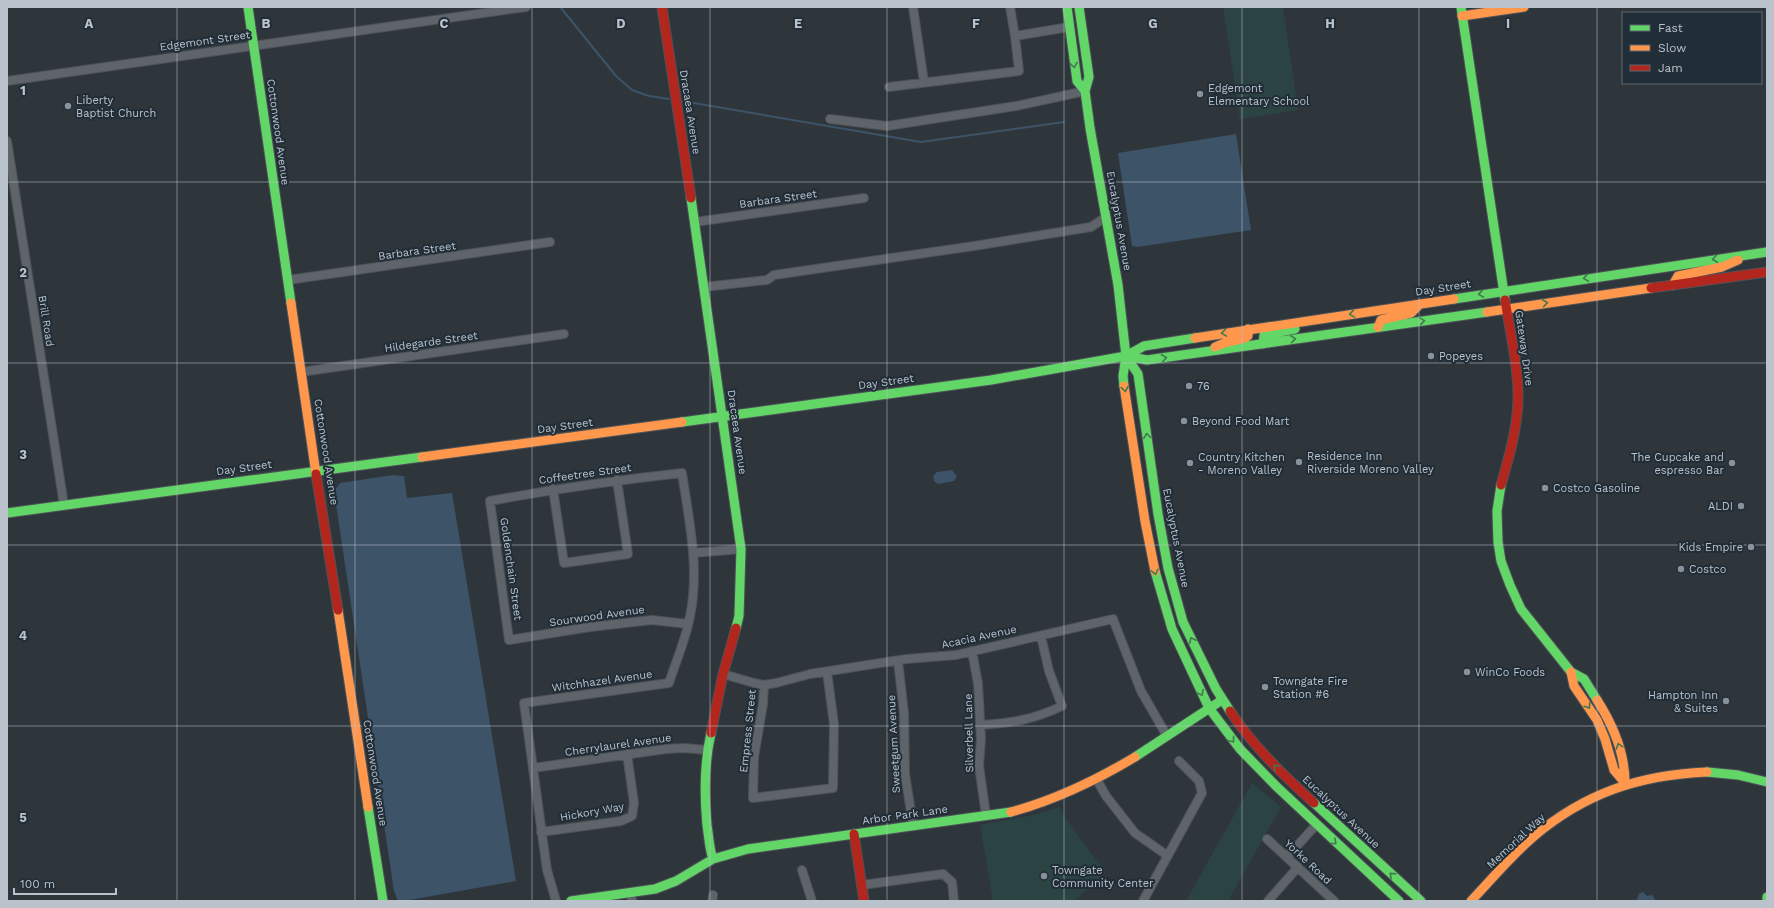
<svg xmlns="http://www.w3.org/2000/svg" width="1774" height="908" font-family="'Work Sans',sans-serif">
  <rect width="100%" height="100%" fill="#2e363c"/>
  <path fill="#2b4343" d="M 1223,7 L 1283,7 L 1298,110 L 1240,119 Z
    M 1252,783 L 1281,807 L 1228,901 L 1186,901 Z
    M 1060,807 L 1061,811 L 1084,844 L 1106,872 L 1074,901 L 993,901 L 980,825 L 1033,815 Z"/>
  <path fill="#3d5367" d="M 1236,134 L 1251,230 L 1137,247 L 1132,246 L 1118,153 Z
    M 952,470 L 957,476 L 954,481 L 938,484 L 934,481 L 933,476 L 937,472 Z
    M 393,475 L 404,476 L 407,498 L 452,493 L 516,881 L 404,901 L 398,901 L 394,891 L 334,491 L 340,483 Z
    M 1643,892 L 1647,896 L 1652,895 L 1656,901 L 1636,901 L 1639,894 Z"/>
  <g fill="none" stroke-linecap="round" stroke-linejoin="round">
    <path stroke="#3d5367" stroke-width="2" d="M 561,8 L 616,76 L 632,90 L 649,96 L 669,99
      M 682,101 L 921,142 L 1064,122"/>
    <g stroke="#4d5257" stroke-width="10">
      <path id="street" d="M 913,7 L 924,82
        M 1010,7 L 1015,36 L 1069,27
        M 7,81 L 526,7
        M 889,87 L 1019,71 L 1015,36
        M 830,119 L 887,126 L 1016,106 L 1085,91
        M 7,141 L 64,505
        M 695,222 L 864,198
        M 288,280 L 550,242
        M 704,287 L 767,280 L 774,275 L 974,246 L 1091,227 L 1106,217
        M 301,372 L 564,334
        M 553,489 L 564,563 L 628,554 L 617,480
        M 693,553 L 741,549
        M 972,651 L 978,684 L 981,739 L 979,766 L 986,815
        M 898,661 L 904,713 L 905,774 L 913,825
        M 723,674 L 754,683 L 764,685 L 776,683 L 810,674 L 906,659 L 956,655 L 1113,619 L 1141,691 L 1167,736
        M 764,685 L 763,704 L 754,757 L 753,798 L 833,788 L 834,724 L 827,672
        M 980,725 C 1011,723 1033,720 1062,706 L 1049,671 L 1041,636
        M 533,768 L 666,749 L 684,748 L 707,750
        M 1097,780 L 1106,796 L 1135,833 L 1168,856
        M 541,832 L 621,821 L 632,816 L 634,803 L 627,754
        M 1267,839 L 1334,901
        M 1287,857 L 1316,825
        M 802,870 L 812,901
        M 862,885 L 943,874 L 952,882 L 954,901
        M 631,893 L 632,901
        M 556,901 L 547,870 L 524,703 L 669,683 C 676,661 686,639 690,616 C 700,569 689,520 682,473 C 618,480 554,489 490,501 L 509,640 L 590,627 L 652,620 L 688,624
        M 712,901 L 713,895
        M 1143,901 L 1202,793 L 1199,781 L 1179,761
        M 1268,901 L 1298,867"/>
    </g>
    <g stroke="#4d5257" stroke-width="11">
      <path id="fast" d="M 248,7 L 291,303
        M 1067,7 L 1077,81 L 1085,91
        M 1079,7 L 1089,77 L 1085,91 L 1090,128 L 1118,285 L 1126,356 L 1123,376 L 1124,386
        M 1461,7 L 1505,300
        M 691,198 L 741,549 L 739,616 L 736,628
        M 1454,299 L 1767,252
        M 1263,344 L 1264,335 L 1295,329
        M 1126,356 L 1147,360 L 1487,312
        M 1126,356 L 1138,374 L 1158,514 L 1168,568 L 1183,622 L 1216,689 L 1230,711
        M 682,422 L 991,380 L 1126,356 L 1144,346 L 1195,338
        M 1501,485 L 1497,511 L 1498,542 L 1501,561 L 1510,585 L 1521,609 L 1571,672 L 1584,679 L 1597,700
        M 7,513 L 422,457
        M 1155,571 L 1172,629 L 1209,708 L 1240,749 L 1276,786 L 1399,901
        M 711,733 C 704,764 704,794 707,825 C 709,837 709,848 713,859
        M 1135,757 L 1222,700
        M 1707,772 L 1738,775 L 1767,782
        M 1314,803 L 1421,901
        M 368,807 L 383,901
        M 1767,897 L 1767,901
        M 571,901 L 655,889 L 676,881 L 713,859 L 748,849 L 1011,812"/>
    </g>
    <g stroke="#4d5257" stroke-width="11">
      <path id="slow" d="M 1462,16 L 1524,7
        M 1673,285 L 1678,276 L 1722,267 L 1738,260
        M 291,303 L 316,474
        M 1487,312 L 1651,288
        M 1378,327 L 1381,320 L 1411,313 L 1420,304
        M 1195,338 L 1454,299
        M 1215,347 L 1224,343 L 1245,338 L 1248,336 L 1248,329
        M 1124,386 L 1145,521 L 1155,571
        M 422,457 L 682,422
        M 338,610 L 368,807
        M 1571,672 L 1574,686 L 1597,720 L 1605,739 L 1614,770 L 1625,783
        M 1597,700 C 1613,725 1625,753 1625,783
        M 1011,812 C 1055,800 1095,781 1135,757
        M 1471,901 C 1491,880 1510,857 1533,837 C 1585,793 1639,775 1707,772"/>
    </g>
    <g stroke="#4d5257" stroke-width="11">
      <path id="jam" d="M 662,7 L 691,198
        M 1651,288 L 1767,272
        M 316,474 L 338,610
        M 1501,485 C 1509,457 1517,430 1518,401 C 1519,370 1510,331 1505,300
        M 1230,711 C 1253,746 1283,775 1314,803
        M 711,733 L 723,674 L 736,628
        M 854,834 L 864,901"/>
    </g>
    <use href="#street" stroke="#5e646a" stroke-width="8"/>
    <use href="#fast" stroke="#63d668" stroke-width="9"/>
    <use href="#slow" stroke="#ff974d" stroke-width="9"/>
    <use href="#jam" stroke="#b3261e" stroke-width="9"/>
  </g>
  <defs><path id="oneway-chevron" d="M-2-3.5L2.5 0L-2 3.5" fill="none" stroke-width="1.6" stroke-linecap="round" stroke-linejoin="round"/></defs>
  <g stroke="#3f794d">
    <use href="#oneway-chevron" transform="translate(1074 65) rotate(81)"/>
    <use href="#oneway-chevron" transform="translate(1715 259) rotate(172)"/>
    <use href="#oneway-chevron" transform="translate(1586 278) rotate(172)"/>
    <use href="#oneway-chevron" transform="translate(1481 294) rotate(171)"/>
    <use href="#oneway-chevron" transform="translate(1545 303) rotate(-8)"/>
    <use href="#oneway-chevron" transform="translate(1352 314) rotate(171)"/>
    <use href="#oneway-chevron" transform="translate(1422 321) rotate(-9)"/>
    <use href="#oneway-chevron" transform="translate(1224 333) rotate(171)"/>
    <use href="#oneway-chevron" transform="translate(1293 339) rotate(-8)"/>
    <use href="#oneway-chevron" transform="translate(1164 358) rotate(-8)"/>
    <use href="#oneway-chevron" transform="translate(1125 389) rotate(81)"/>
    <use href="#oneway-chevron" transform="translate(1147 436) rotate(-98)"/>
    <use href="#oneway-chevron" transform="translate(1155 572) rotate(77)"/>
    <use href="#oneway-chevron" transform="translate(1192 640) rotate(-116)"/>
    <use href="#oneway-chevron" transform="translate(1201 693) rotate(62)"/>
    <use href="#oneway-chevron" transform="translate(1588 706) rotate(57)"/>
    <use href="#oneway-chevron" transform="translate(1232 740) rotate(52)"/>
    <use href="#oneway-chevron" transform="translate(1619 746) rotate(-108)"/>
    <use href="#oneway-chevron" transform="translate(1276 767) rotate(-133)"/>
    <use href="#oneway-chevron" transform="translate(1334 842) rotate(43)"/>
    <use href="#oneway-chevron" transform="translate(1392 875) rotate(-138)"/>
  </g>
  <path fill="none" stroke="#bac3cc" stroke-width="1" stroke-opacity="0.55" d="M 177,7 L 177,901M 355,7 L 355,901M 532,7 L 532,901M 710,7 L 710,901M 887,7 L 887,901M 1064,7 L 1064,901M 1242,7 L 1242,901M 1419,7 L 1419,901M 1597,7 L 1597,901M 7,182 L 1767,182M 7,363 L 1767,363M 7,545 L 1767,545M 7,726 L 1767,726"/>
  <g fill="#89929a" stroke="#212d37" stroke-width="1.5">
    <circle cx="1200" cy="94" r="4"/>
    <circle cx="68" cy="106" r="4"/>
    <circle cx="1431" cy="356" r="4"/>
    <circle cx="1189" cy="386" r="4"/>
    <circle cx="1184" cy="421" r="4"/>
    <circle cx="1299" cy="462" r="4"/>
    <circle cx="1190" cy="463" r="4"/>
    <circle cx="1732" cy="463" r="4"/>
    <circle cx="1545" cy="488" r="4"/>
    <circle cx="1741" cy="506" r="4"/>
    <circle cx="1751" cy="547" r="4"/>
    <circle cx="1681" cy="569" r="4"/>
    <circle cx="1467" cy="672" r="4"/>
    <circle cx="1265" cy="687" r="4"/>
    <circle cx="1726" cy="701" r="4"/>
    <circle cx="1044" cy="876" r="4"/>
  </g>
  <g text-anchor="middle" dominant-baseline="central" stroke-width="4" stroke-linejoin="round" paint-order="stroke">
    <g font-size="11" fill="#bac3cc" stroke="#212d37">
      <text transform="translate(205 41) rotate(-8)">Edgemont Street</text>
      <text transform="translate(690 112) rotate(81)">Dracaea Avenue</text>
      <text transform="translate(278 132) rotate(82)">Cottonwood Avenue</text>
      <text transform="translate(778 199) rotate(-8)">Barbara Street</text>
      <text transform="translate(1119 221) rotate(80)">Eucalyptus Avenue</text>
      <text transform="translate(417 251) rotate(-8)">Barbara Street</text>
      <text transform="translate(1443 288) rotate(-9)">Day Street</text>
      <text transform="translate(46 321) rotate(81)">Brill Road</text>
      <text transform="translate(431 342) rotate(-8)">Hildegarde Street</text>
      <text transform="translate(1524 348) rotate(82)">Gateway Drive</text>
      <text transform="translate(886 382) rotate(-8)">Day Street</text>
      <text transform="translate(565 426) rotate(-8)">Day Street</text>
      <text transform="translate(737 432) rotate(82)">Dracaea Avenue</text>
      <text transform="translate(326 452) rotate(81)">Cottonwood Avenue</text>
      <text transform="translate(244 468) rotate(-8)">Day Street</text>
      <text transform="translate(585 474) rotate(-8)">Coffeetree Street</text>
      <text transform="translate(1176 538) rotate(79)">Eucalyptus Avenue</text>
      <text transform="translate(511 569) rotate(82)">Goldenchain Street</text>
      <text transform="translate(597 616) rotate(-8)">Sourwood Avenue</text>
      <text transform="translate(979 637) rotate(-12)">Acacia Avenue</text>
      <text transform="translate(602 681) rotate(-8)">Witchhazel Avenue</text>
      <text transform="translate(748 731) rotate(-84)">Empress Street</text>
      <text transform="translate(969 733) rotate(-91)">Silverbell Lane</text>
      <text transform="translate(894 744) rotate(-93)">Sweetgum Avenue</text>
      <text transform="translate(618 745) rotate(-8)">Cherrylaurel Avenue</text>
      <text transform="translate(375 773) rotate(81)">Cottonwood Avenue</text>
      <text transform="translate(592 812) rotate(-10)">Hickory Way</text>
      <text transform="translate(1341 812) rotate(43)">Eucalyptus Avenue</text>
      <text transform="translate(905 815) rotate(-8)">Arbor Park Lane</text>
      <text transform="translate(1516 841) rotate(-43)">Memorial Way</text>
      <text transform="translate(1308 862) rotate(43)">Yorke Road</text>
    </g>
    <g font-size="11" fill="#bac3cc" stroke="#212d37" text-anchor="start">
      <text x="1208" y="88">Edgemont<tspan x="1208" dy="13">Elementary School</tspan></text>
      <text x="76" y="100">Liberty<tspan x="76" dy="13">Baptist Church</tspan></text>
      <text x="1439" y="356">Popeyes</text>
      <text x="1197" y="386">76</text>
      <text x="1192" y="421">Beyond Food Mart</text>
      <text x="1307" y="456">Residence Inn<tspan x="1307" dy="13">Riverside Moreno Valley</tspan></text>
      <text x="1198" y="457">Country Kitchen<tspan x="1198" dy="13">- Moreno Valley</tspan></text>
      <text x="1724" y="457" text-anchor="end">The Cupcake and<tspan x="1724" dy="13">espresso Bar</tspan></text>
      <text x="1553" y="488">Costco Gasoline</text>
      <text x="1733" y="506" text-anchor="end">ALDI</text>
      <text x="1743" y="547" text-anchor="end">Kids Empire</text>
      <text x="1689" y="569">Costco</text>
      <text x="1475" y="672">WinCo Foods</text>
      <text x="1273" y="681">Towngate Fire<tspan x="1273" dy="13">Station #6</tspan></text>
      <text x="1718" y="695" text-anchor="end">Hampton Inn<tspan x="1718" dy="13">&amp; Suites</tspan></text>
      <text x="1052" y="870">Towngate<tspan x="1052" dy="13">Community Center</tspan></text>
    </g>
  </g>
  <g font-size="13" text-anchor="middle" font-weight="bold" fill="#bac3cc" stroke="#212d37" stroke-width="4" stroke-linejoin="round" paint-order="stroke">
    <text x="89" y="28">A</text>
    <text x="266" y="28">B</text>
    <text x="444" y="28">C</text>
    <text x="621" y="28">D</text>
    <text x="798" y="28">E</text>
    <text x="976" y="28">F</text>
    <text x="1153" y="28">G</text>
    <text x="1330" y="28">H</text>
    <text x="1508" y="28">I</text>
    <text x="23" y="95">1</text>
    <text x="23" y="277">2</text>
    <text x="23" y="459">3</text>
    <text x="23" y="640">4</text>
    <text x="23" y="822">5</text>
  </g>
  <rect width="1774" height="908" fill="none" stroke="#bac3cc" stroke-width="16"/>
  <rect x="1622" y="12" width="140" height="72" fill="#212d37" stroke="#5e6973"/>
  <rect x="1630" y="25" width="20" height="6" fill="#63d668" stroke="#5e6973"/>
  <text x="1658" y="32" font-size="12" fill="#bac3cc">Fast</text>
  <rect x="1630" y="45" width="20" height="6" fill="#ff974d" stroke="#5e6973"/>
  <text x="1658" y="52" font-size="12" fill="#bac3cc">Slow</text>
  <rect x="1630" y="65" width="20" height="6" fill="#b3261e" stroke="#5e6973"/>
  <text x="1658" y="72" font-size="12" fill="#bac3cc">Jam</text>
  <path d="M14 888v6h102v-6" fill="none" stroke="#bac3cc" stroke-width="2"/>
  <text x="20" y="888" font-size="12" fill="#bac3cc" stroke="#212d37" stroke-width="3" paint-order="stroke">100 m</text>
</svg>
